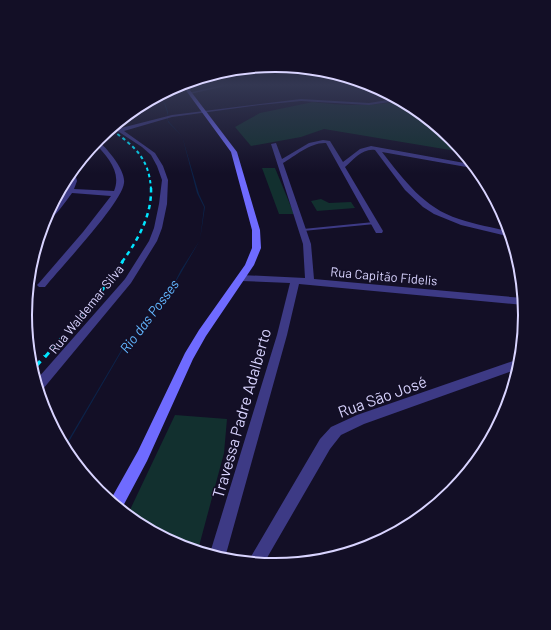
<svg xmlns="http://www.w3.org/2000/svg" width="551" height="630" font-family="Barlow,sans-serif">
  <rect width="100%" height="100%" fill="#130f26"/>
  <path fill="#12302f" d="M 313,102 C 345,106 366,106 398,102 L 453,138 L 462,152 L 324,129 L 301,137 L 251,146 L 235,127 L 260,113 Z
    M 262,168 L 275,168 L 294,214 L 279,214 Z
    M 321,199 L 329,203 L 351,202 L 355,208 L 317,211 L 311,201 Z
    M 175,415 L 227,419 L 224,453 L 198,550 L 179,546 L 129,512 Z"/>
  <path fill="#0c2248" d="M 156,99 L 165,103 L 168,112 L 167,119 L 169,122 L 182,136 L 199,194 L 205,207 L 200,240 L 167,297 L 123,349 L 67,445 L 66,444 L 122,349 L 167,297 L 181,270 L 200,240 L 204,207 L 197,193 L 182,136 L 168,122 L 167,112 L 164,103 Z"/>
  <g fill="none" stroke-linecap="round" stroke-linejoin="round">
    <path fill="#3d3a85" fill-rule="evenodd" d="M 374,222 L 376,223 L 375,224 L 303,231 L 301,230 L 303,229 Z"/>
    <path fill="#3d3a85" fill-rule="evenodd" d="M 222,85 L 230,85 L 190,94 L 188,93 Z
      M 301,99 L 369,103 L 394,99 L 397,101 L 369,105 L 301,101 L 260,105 L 172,117 L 124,131 L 155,153 L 163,166 L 168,180 L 167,204 L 162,228 L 157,241 L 131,283 L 43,389 L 40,390 L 38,378 L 125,279 L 149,241 L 154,228 L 159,204 L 162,180 L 157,166 L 151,155 L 142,147 L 113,128 L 116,126 L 121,128 L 172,115 Z
      M 97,140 C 106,147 126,170 124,183 C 122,203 61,267 45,287 L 39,287 L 37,285 L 39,283 L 83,232 L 111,196 L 72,193 C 66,201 52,222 43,223 L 49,212 L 65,193 L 62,192 L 64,189 L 67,189 L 75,173 L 77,181 L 74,189 L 114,191 C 122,171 107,157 95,143 Z
      M 323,140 L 330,141 L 343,162 L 360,149 L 371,146 L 470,164 L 472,168 L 382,152 C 404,180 424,208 459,219 C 476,225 493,227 510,232 L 511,237 L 461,225 L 434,214 L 423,207 L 405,190 L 375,150 C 363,148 354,159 345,167 L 383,231 L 382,233 L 376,233 L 326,143 C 311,142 295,156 283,163 L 311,244 L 314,279 L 523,298 L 524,305 L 299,284 L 287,335 L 226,554 L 225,556 L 210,553 L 277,335 L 290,283 L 241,281 L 236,278 L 241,275 L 305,278 L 303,244 L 271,144 L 276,143 L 282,159 L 309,143 Z
      M 516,360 L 515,370 L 364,424 L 341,435 L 330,449 L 264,563 L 249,560 L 320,439 L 331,427 L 357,415 Z"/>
    <path fill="#6f6bff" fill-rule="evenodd" d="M 182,85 L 186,85 L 237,152 L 260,230 L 261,248 L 254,265 L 206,336 L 193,359 L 147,461 L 122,508 L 110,500 L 111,499 L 138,451 L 185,353 L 199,330 L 245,265 L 252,248 L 252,230 L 231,152 Z"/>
    <path stroke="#00e5ff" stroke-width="1.5" stroke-dasharray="3 2.5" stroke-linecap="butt" d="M 111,129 L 113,131"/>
    <path stroke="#00e5ff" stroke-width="2" stroke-dasharray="3.5 3" stroke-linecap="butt" d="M 112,130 C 135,147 149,158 151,189"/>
    <path stroke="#00e5ff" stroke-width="2.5" stroke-dasharray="4.5 4" stroke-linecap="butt" d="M 122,262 C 138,240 152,215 151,188"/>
    <path stroke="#00e5ff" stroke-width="3" stroke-dasharray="6 5" stroke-linecap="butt" d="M 45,357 L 98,296 L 123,261"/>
    <path stroke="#00e5ff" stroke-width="3.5" stroke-dasharray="8 6" stroke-linecap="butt" d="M 35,367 L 45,356"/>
  </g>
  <linearGradient id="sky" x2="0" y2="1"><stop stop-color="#0a0815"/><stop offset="0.49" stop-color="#333752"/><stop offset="1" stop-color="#333752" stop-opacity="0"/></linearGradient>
  <rect width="551" height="173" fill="url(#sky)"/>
  <g text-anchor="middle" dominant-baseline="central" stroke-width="3" stroke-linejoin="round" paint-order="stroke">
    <g font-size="13" fill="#d9d4ff" stroke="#130f26">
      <text transform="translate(384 276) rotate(5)">Rua Capitão Fidelis</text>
      <text transform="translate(86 309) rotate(-51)">Rua Waldemar Silva</text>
    </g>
    <g font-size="14" font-style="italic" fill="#62b6ff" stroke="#130f26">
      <text transform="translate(149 316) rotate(-53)">Rio das Posses</text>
    </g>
    <g font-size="16" fill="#d9d4ff" stroke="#130f26">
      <text transform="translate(382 396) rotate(-20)">Rua São José</text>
      <text transform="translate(241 413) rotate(-74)">Travessa Padre Adalberto</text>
    </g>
  </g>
  <path d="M0 0H551V630H0ZM32 315a243 243 0 1 1 486 0a243 243 0 1 1-486 0Z" fill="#130f26" fill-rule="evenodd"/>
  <path fill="none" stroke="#d9d4ff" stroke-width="2" d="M32 315a243 243 0 1 1 486 0a243 243 0 1 1-486 0Z"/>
</svg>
